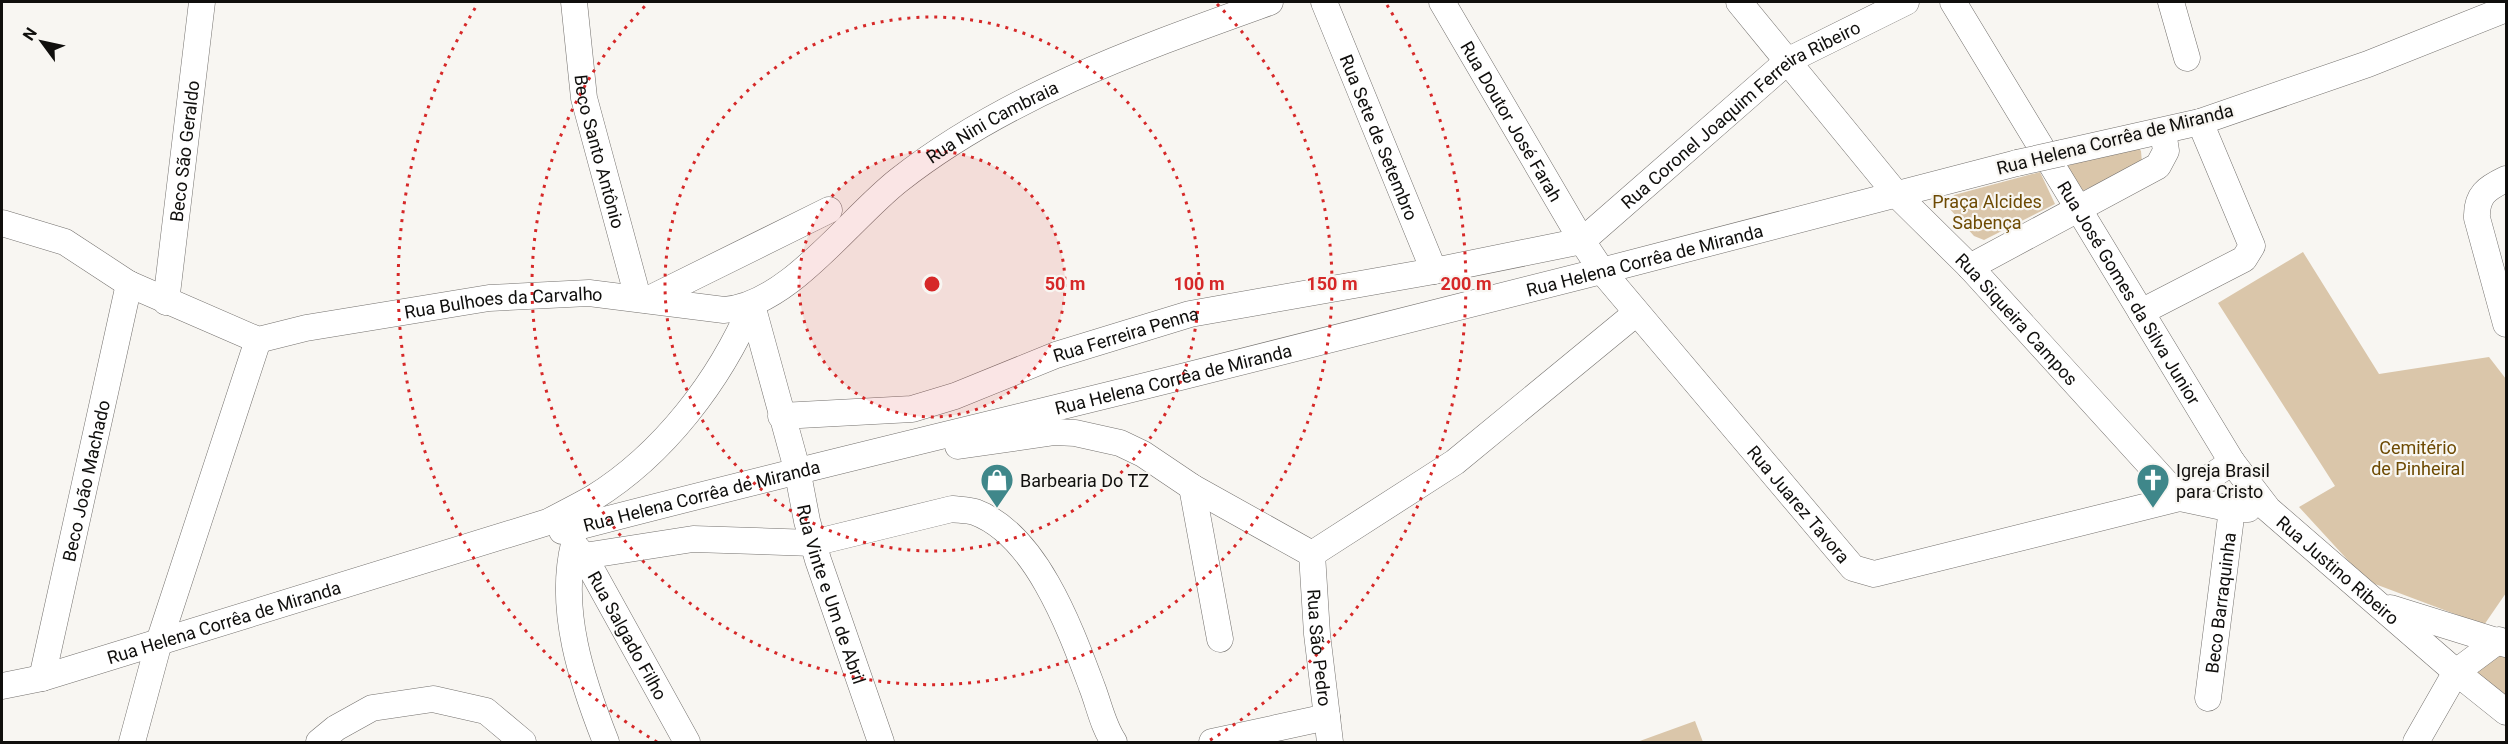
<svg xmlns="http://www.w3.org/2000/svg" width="2508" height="744" font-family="Roboto,sans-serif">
  <rect width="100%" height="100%" fill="#f8f6f2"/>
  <path fill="#dac6aa" d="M 2136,145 L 2141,151 L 2142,163 L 2080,192 L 2067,166 Z
    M 2040,172 L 2055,204 L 1984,240 L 1974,236 L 1949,208 L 1954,195 Z
    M 2303,252 L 2379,374 L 2489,357 L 2506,379 L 2506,593 L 2484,625 L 2367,581 L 2299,507 L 2335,486 L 2218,303 Z
    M 2506,649 L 2506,702 L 2465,667 Z
    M 1695,721 L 1703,742 L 1637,742 Z"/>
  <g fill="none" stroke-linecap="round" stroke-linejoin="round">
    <g stroke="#74716e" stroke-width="27">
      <g id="minor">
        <path id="s1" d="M 574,2 L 584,98 L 638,298"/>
        <path id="s2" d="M 1324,2 L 1434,271"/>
        <path id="s3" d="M 1442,2 L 1582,241 L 1602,271 L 1853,568 L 1874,574 L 2180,498 L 2232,462"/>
        <path id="s4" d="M 1739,2 L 1897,195 L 1970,267 L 2180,498"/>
        <path id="s5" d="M 1953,2 L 2232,462 L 2268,509 L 2456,672 L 2506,712"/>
        <path d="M 2171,2 L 2187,58"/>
        <path d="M 2062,153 L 2200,122 L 2368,64 L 2506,9"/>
        <path d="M 2506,179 C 2487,188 2476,195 2477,218 L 2506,324"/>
        <path id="s6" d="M 2,223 L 65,242 L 129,284 L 258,340 L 306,328 L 489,298 L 589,293 L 724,310 C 788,306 850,218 899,180 C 1007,95 1142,48 1270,2"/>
        <path d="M 1970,267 L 2158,166 L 2166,151 L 2163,131"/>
        <path d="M 647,300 L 829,210"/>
        <path id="s7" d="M 166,302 L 202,2"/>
        <path id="s8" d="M 752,305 L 797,469 L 807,521 L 818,560 L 881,742"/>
        <path d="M 2141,312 L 2244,259 L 2252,246 L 2200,122"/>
        <path id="s9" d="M 781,416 L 912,409 L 955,396 L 1056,355 L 1190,314 L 1434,271 L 1582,241 L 1789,60 L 1906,2"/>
        <path d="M 958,446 L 1055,432 L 1075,433 L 1120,443 L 1143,454 L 1192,487 L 1312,554"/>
        <path d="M 1192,487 L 1220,639"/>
        <path d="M 2180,498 L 2232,509 L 2248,509"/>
        <path id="s10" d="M 562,531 C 767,477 972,429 1177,378 C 1457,308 1738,237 2017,163"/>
        <path d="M 574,544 C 558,610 582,681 606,742"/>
        <path id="s11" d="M 575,546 L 584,556 L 687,742"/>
        <path d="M 1312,554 L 1455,462 L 1635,314"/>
        <path id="s12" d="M 1312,554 L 1317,634 L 1330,742"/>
        <path d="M 584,556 L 693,539 L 813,543 L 952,509 C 960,510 968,510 975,512 C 1037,535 1071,631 1092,687 C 1099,705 1103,726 1114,742"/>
        <path d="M 2390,608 L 2506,644"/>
        <path id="s13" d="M 42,678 L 129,284"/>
        <path id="s14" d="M 2,686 L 42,678 L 548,522 C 563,514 579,506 593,498 C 664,454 720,380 752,305"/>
        <path id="s15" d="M 2208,698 L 2232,509"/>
        <path d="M 132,742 L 159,642 L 258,340"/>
        <path d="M 319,742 L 336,728 L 372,708 L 433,699 L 486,711 L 523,742"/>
        <path d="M 1212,742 L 1327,717"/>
        <path d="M 2416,742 L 2456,672 L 2499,640"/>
      </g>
    </g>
    <use href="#minor" stroke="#fff" stroke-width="26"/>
    <g stroke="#74716e" stroke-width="27" stroke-linecap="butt">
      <path id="minor-bridge" d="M 2017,163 L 2062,153"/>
    </g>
    <use href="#minor-bridge" stroke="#fff" stroke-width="26"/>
  </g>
  <circle cx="932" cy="284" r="133" fill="#d62828" fill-opacity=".12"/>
  <g fill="none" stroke="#d62828" stroke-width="3" stroke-dasharray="3 6">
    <circle cx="932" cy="284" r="133"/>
    <circle cx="932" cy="284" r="267"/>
    <path d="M1217 4A400 400 0 1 1 647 4"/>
    <path d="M657 742A534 534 0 0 1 477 5M1387 5A534 534 0 0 1 1207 742"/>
  </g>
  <defs>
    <g id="shop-pin" transform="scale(1.725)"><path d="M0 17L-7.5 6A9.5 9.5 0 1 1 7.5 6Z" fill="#3f878a" stroke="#f8f6f2"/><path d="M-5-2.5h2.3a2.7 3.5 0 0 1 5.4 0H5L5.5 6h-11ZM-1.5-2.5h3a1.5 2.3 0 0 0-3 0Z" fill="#fff"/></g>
    <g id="church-pin" transform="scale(1.725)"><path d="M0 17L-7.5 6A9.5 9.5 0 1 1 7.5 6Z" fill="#3f878a" stroke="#f8f6f2"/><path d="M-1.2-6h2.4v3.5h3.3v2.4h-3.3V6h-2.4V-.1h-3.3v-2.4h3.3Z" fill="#fff"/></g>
  </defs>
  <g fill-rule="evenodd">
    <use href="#shop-pin" x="997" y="480"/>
    <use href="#church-pin" x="2153" y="480"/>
  </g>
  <g text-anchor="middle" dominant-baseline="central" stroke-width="4.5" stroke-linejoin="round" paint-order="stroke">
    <g font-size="18" fill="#100f0d" stroke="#f8f6f2">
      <text stroke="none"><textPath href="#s9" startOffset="1028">Rua Coronel Joaquim Ferreira Ribeiro</textPath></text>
      <text stroke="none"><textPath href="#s3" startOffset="138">Rua Doutor José Farah</textPath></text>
      <text stroke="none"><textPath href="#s6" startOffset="1086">Rua Nini Cambraia</textPath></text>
      <text stroke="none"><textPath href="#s2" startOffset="146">Rua Sete de Setembro</textPath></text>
      <text transform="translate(2115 139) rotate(-14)">Rua Helena Corrêa de Miranda</text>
      <text stroke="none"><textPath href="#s1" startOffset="152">Beco Santo Antônio</textPath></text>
      <text stroke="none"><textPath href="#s7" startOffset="152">Beco São Geraldo</textPath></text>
      <text stroke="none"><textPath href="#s10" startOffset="1116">Rua Helena Corrêa de Miranda</textPath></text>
      <text stroke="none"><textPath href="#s5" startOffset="340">Rua José Gomes da Silva Junior</textPath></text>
      <text stroke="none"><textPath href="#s6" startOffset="532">Rua Bulhoes da Carvalho</textPath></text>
      <text stroke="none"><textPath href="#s4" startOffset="422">Rua Siqueira Campos</textPath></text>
      <text stroke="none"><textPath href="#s9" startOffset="358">Rua Ferreira Penna</textPath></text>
      <text stroke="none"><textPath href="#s10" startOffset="630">Rua Helena Corrêa de Miranda</textPath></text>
      <text stroke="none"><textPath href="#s13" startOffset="202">Beco João Machado</textPath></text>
      <text stroke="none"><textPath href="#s10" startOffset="144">Rua Helena Corrêa de Miranda</textPath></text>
      <text stroke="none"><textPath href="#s3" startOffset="618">Rua Juarez Tavora</textPath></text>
      <text stroke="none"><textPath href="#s5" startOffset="690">Rua Justino Ribeiro</textPath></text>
      <text stroke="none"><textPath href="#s8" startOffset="300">Rua Vinte e Um de Abril</textPath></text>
      <text stroke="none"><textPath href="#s15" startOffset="96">Beco Barraquinha</textPath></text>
      <text stroke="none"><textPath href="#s14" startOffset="231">Rua Helena Corrêa de Miranda</textPath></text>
      <text stroke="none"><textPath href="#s11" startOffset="104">Rua Salgado Filho</textPath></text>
      <text stroke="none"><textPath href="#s12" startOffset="94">Rua São Pedro</textPath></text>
    </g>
    <g font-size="18" fill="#6d4a03" stroke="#f8f6f2">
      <text x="1987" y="201">Praça Alcides<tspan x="1987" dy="21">Sabença</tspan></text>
      <text x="2418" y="447">Cemitério<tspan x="2418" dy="21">de Pinheiral</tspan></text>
    </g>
    <g font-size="18" fill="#100f0d" stroke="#f8f6f2" text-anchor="start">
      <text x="2176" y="470">Igreja Brasil<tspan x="2176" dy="21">para Cristo</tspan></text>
      <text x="1020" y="480">Barbearia Do TZ</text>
    </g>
  </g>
  <circle cx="932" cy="284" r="9" fill="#d62828" stroke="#f8f6f2" stroke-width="3"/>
  <g font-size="18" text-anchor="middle" font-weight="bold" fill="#d62828" stroke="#f8f6f2" stroke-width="4.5" stroke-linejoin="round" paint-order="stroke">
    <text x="1065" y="290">50 m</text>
    <text x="1199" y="290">100 m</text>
    <text x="1332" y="290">150 m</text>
    <text x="1466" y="290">200 m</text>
  </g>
  <rect width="2508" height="744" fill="none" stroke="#100f0d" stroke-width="6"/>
  <g transform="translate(42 42) rotate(303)" stroke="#f8f6f2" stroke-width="4.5" paint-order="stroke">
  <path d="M0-4.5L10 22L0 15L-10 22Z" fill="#100f0d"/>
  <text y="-9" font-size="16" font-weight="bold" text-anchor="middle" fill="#100f0d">N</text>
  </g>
</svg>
